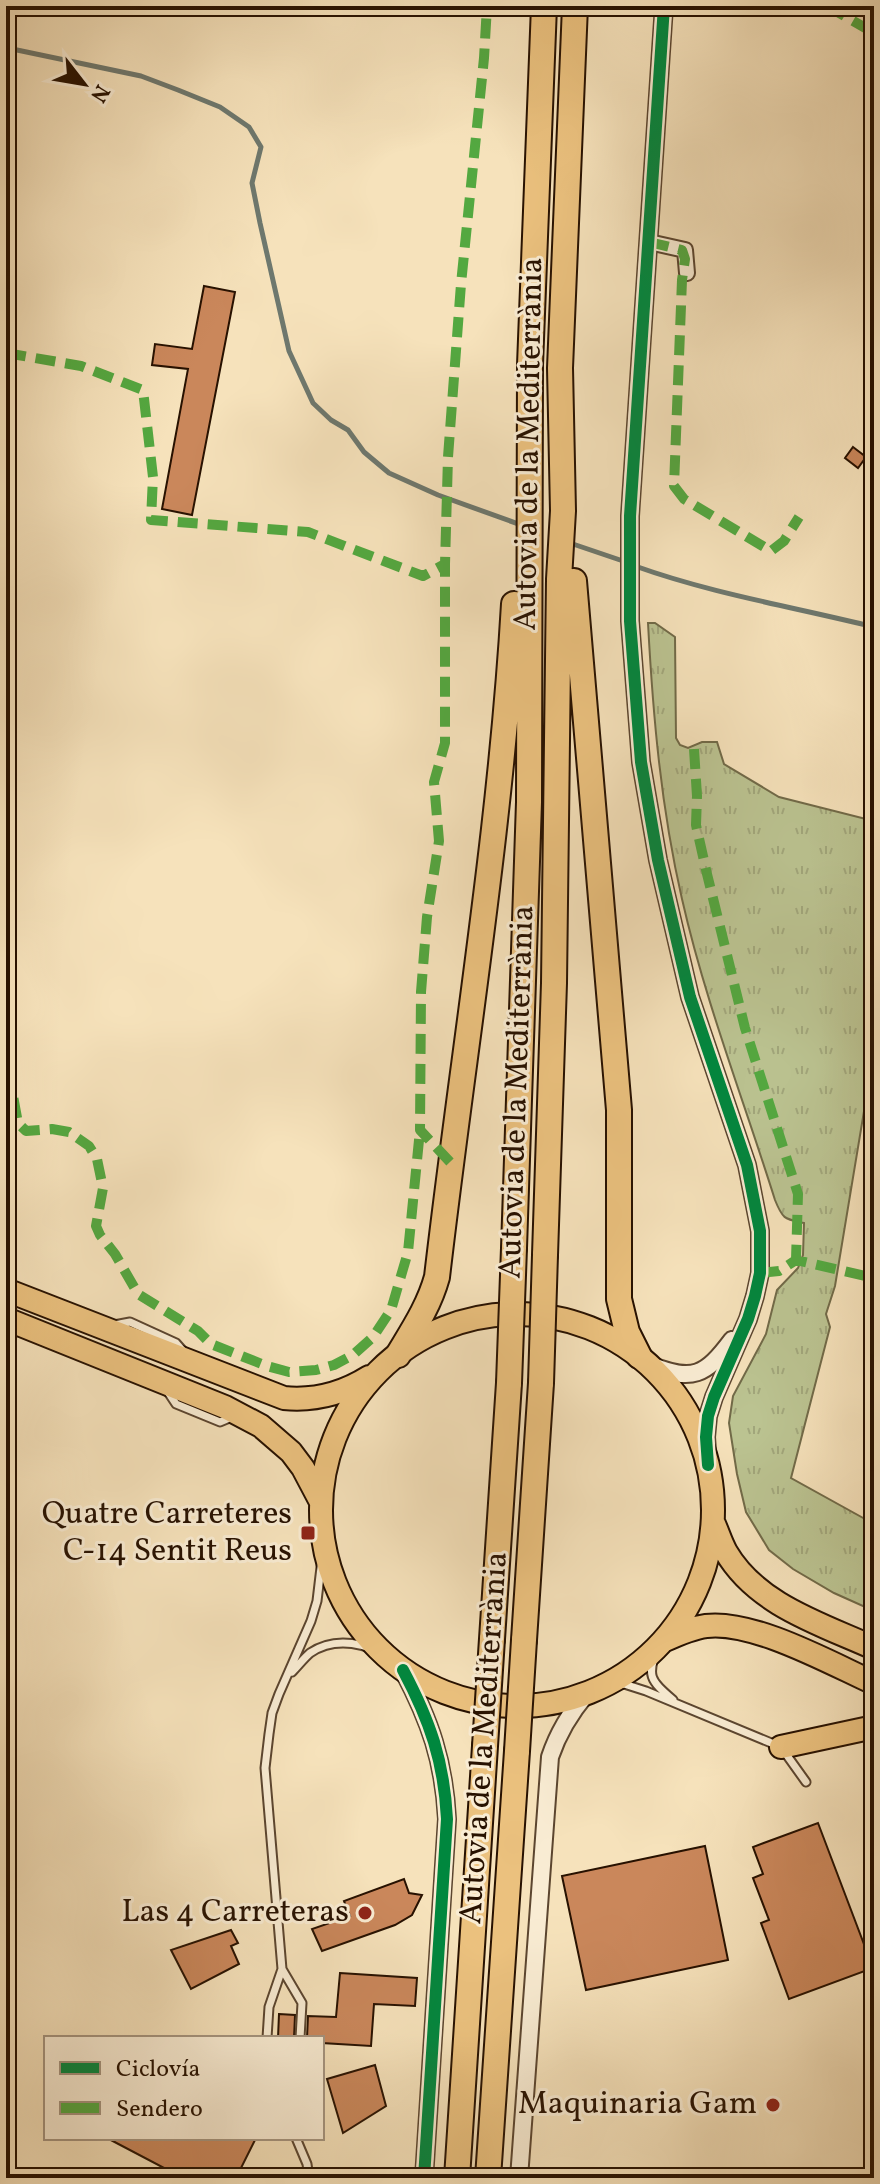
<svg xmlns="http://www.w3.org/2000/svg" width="880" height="2184" font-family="Vollkorn,serif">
  <defs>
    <pattern id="grass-tufts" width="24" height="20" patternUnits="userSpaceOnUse" patternTransform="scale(2)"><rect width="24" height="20" fill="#bbc391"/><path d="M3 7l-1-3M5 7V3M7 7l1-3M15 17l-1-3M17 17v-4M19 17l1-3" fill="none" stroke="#a1a67b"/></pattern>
  </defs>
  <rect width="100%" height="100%" fill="#f6e2bb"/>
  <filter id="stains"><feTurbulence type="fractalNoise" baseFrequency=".0025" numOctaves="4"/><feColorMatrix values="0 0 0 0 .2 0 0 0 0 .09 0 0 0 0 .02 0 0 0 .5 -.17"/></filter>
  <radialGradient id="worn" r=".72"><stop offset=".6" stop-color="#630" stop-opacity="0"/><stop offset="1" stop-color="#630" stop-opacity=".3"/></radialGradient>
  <path fill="url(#grass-tufts)" stroke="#716a48" stroke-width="2" d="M 648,623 L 655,623 L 675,637 L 676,738 L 680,745 L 688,748 L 702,742 L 717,742 L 724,764 L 779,797 L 874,821 L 874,1051 L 835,1286 L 826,1314 L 830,1327 L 791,1478 L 874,1524 L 874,1611 L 834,1593 L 793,1569 L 769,1550 L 746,1512 L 737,1474 L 729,1423 L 733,1396 L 766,1334 L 777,1290 L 798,1268 L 803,1255 L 804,1223 C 785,1219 783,1220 775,1200 C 744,1101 705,1001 682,899 C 661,808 653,716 648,623 Z"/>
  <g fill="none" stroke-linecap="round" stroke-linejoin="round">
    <path stroke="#6e786e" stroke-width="5" d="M 6,46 L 17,50 L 141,76 L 178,90 L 220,107 L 249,127 L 261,147 L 252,183 L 260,223 L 289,351 L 313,403 L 331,420 L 348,430 L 364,452 L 389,473 L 438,495 L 524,526
      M 567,542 L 626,562
      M 635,566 C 713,594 794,607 874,627"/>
  </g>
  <path fill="#ca875b" stroke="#271100" stroke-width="2" d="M 204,286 L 235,292 L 192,515 L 162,509 L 188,369 L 152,365 L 155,344 L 192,349 Z
    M 853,447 L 866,457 L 858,468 L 845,458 Z
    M 818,1823 L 873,1968 L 789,1999 L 761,1923 L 769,1920 L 753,1878 L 763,1874 L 753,1847 Z
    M 705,1846 L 728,1960 L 586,1990 L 562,1876 Z
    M 404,1879 L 409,1893 L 422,1895 L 412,1915 L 395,1925 L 322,1951 L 312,1929 L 350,1916 L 344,1901 Z
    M 231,1930 L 238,1943 L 231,1946 L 239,1964 L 191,1989 L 171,1950 Z
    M 340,1973 L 417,1978 L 415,2006 L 374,2004 L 371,2046 L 322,2043 L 322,2038 L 307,2038 L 308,2016 L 336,2017 Z
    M 279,2014 L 295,2015 L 294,2038 L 278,2038 Z
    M 375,2065 L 386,2106 L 343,2133 L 327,2079 Z
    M 107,2138 L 256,2138 L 236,2178 L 183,2178 Z"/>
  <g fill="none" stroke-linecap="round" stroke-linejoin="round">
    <g stroke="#5b452f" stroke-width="11">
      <path id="service" d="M 114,1325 L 130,1322 L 176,1343 L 184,1352
        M 168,1392 L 176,1404 L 220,1422 L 232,1417
        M 658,1647 C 646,1676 650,1680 673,1700
        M 292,1672 C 298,1666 304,1658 310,1653 C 332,1638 358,1642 381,1652
        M 604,1686 L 624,1684 L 646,1691 L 781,1747 L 806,1782
        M 282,1969 L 302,2003 L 300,2038
        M 267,2038 L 269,2007 L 282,1969 L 265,1768 L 269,1734 L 272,1713 L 279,1694 L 311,1621 L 317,1601 L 324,1542
        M 296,2138 L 307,2164 L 309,2178"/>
    </g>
    <g stroke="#5b452f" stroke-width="18">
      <path id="minor" d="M 649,242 L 685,250 L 687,273"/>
    </g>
    <g stroke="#5b452f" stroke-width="20">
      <path id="tertiary" d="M 664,6 L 630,516 L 630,621 L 641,762 L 658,860 L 690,997 L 747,1165 L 760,1231 L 760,1273 L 755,1296 L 748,1319 L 714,1397 L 708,1416 L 706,1437 L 708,1465
        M 650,1365 C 693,1382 705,1376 732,1340
        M 403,1670 C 430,1721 444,1761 447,1819 L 424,2178
        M 519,2178 L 550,1757 C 558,1733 570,1713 587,1693"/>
    </g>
    <g stroke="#271100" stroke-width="26">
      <path id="trunk" d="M 6,1290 L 284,1398 C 315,1401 342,1394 369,1377
        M321 1510a196 196 0 1 1 392 0a196 196 0 1 1-392 0Z
        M 6,1319 L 225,1407 L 261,1426 L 291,1452 L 303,1468 L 321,1502
        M 714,1524 C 718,1533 721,1543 726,1552 C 757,1605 821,1624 874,1648
        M 665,1640 C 678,1634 691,1628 706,1626 C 753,1620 830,1663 874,1683
        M 781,1747 L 874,1727"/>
    </g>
    <g stroke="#271100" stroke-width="28">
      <path id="motorway" d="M 574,581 L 619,1110 L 619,1299 L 627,1332 L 639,1356
        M 514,1248 L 529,802 L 530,365 L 544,6
        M 545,1255 L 554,983 L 559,579 L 563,511 L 560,368 L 575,6
        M 398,1355 C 413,1330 429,1306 437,1277 C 463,1053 501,829 514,604
        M 492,1639 L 509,1383
        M 524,1640 L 541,1383
        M 457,2178 L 485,1746
        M 488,2178 L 517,1751"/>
    </g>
    <use href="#service" stroke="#f9ecd3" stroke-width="7"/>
    <use href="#minor" stroke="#f9ecd3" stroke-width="14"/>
    <use href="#tertiary" stroke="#f9ecd3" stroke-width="16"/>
    <use href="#trunk" stroke="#ebc17e" stroke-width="22"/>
    <use href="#motorway" stroke="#ebc17e" stroke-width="24"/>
    <g stroke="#271100" stroke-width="28" stroke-linecap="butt">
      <path id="motorway-bridge" d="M 509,1383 L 514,1248
        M 541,1383 L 545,1255
        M 485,1746 L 492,1639
        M 517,1751 L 524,1640"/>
    </g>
    <use href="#motorway-bridge" stroke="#ebc17e" stroke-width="24"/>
    <path stroke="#53a840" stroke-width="10" stroke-dasharray="20 10" stroke-linecap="butt" d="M 827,6 L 874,33
      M 649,242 L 682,250 L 685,259 L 682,280 L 674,486 L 684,499 L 771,551 L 784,541 L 799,517
      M 6,353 L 81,366 L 143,390 L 153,477 L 151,520 L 308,532 L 423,576 L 445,564
      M 694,749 L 697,796 L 696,825 L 707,874 L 745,1028 L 798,1194 L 796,1260
      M 8,1069 L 18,1123 L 26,1131 L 52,1129 L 69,1132 L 89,1146 L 97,1159 L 103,1188 L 96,1226 L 100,1235 L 115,1254 L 138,1294 L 198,1331 L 211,1344 L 267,1366 L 289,1372 L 316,1370 L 334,1365 L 353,1355 L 373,1337 L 391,1310 L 408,1252 L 420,1130
      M 450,1162 L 420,1130 L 421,992 L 427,917 L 439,841 L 434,782 L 445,743 L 445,564 L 448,457 L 461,284 L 484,58 L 487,6
      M 760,1273 L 779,1271 L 796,1260 L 874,1278"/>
    <g stroke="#f9ecd3" stroke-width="17">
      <path id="cycleway" d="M 664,6 L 630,516 L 630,621 L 641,762 L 658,860 L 690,997 L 747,1165 L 760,1231 L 760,1273 L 755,1296 L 748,1319 L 714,1397 L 708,1416 L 706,1437 L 708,1465
        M 403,1670 C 430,1721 444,1761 447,1819 L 424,2178"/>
    </g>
    <use href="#cycleway" stroke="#00873e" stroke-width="12"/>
  </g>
  <g fill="#8f2418" stroke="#f9ecd3" stroke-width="3">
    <rect x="300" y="1525" width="16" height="16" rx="4"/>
    <circle cx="365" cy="1913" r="8"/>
    <circle cx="773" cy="2105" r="8"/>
  </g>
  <g text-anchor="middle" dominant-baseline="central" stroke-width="6" stroke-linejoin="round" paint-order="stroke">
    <g font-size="32" fill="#271100" stroke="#f9ecd3">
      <text transform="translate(530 444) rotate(-89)">Autovia de la Mediterrània</text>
      <text transform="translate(518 1092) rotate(-88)">Autovia de la Mediterrània</text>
      <text transform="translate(485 1738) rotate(-86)">Autovia de la Mediterrània</text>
    </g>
    <g font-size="32" fill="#271100" stroke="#f9ecd3" text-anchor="end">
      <text x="292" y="1515">Quatre Carreteres<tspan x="292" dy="37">C-14 Sentit Reus</tspan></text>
      <text x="349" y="1913">Las 4 Carreteras</text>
      <text x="757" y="2105">Maquinaria Gam</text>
    </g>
  </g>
  <rect width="880" height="2184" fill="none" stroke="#f6e2bb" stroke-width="32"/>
  <rect x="8" y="8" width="864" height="2168" fill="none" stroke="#271100" stroke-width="4"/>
  <rect x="16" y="16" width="848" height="2152" fill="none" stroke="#271100" stroke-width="2"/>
  <rect x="44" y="2036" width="280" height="104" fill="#f9ecd3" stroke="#a5947f" stroke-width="2"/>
  <rect x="60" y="2062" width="40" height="12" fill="#00873e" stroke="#a5947f" stroke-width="2"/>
  <text x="116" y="2076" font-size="24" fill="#271100">Ciclovía</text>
  <rect x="60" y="2102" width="40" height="12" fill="#53a840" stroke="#a5947f" stroke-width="2"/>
  <text x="116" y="2116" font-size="24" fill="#271100">Sendero</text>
  <g transform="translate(84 84) rotate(121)" stroke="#f9ecd3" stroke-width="6" paint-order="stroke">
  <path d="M0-6L14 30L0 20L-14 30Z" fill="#271100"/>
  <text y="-12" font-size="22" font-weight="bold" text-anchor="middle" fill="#271100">N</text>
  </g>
  <rect width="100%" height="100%" filter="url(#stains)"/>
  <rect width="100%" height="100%" fill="url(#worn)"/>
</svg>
